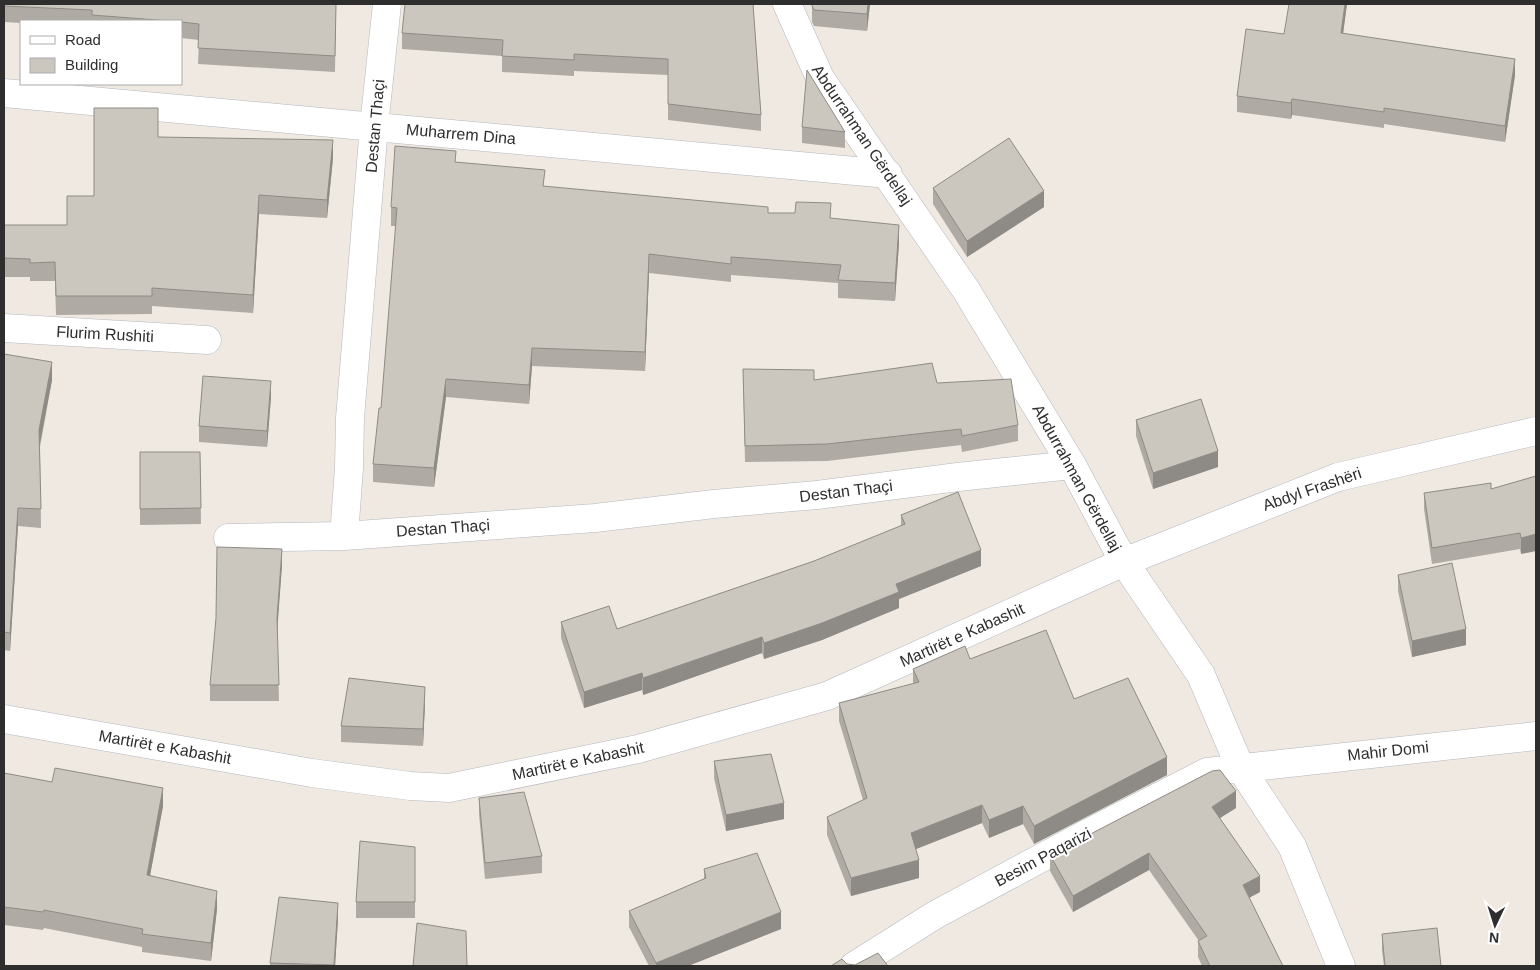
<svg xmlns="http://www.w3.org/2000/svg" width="1540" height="970" font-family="Arial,sans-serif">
  <rect width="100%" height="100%" fill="#efe9e1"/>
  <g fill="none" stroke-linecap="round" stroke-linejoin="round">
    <g stroke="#b4b7c1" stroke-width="29">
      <path id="minor" d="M 387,4 L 374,126 L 350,418 L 349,468 L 344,536 L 595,518 L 714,504 L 817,495 L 958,477 L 1072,465
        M 787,4 L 820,78 L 966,290 L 1072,465 L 1124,562 L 1201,675 L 1240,767 L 1292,846 L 1341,966
        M 4,93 L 888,174
        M 4,328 L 207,340
        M 228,538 L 344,536
        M 4,719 L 312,773 L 410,786 L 449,788 L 638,749 L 827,696 L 1124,562 L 1338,477 L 1536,431
        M 854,966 L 935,915 L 1084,835 L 1207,772 L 1536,736"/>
    </g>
    <use href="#minor" stroke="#fff" stroke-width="28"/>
  </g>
  <path fill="#afaba4" d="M 4,4 L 336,4 L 335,72 L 198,64 L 199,40 L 181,38 L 181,21 L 21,21 L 21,23 L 4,22 Z
    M 753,4 L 761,115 L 761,131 L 668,120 L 668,75 L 574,71 L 574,76 L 502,72 L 502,56 L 402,49 L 402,33 Z
    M 812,4 L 870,4 L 867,31 L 814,26 L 812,22 Z
    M 1347,4 L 1343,33 L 1515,75 L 1505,142 L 1384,124 L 1384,128 L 1292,115 L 1291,119 L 1237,112 L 1237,96 L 1284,34 Z
    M 802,127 L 845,132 L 845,148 L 802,143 Z
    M 158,137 L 333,158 L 327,218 L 259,214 L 253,313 L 152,306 L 152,314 L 56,315 L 55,281 L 30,281 L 30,277 L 4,277 L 4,225 L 67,225 Z
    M 456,162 L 545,187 L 768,213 L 831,218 L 899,243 L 895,301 L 838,298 L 838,283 L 731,275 L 731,282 L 649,273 L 645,371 L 532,366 L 529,404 L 446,397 L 434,487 L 373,482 L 373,464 L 381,408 L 396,226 L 391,226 L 391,207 Z
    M 933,188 L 1044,207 L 967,257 L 933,204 Z
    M 4,354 L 52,380 L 40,447 L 41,528 L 18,526 L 10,651 L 4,650 Z
    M 743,369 L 814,380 L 937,383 L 1018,425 L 1018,441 L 962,452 L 961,445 L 827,461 L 745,462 Z
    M 271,397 L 267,447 L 199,442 L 199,426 Z
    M 1136,420 L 1218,467 L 1153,489 L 1136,436 Z
    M 140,452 L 200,452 L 201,524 L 140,525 Z
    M 1536,476 L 1521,554 L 1520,549 L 1432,564 L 1424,509 L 1424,493 L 1491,489 Z
    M 901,515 L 981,566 L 899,599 L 899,608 L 822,640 L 764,659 L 762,653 L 643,695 L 642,690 L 584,708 L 561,638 L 561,622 L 617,629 L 814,561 L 901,526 Z
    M 282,565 L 277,629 L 279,701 L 210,701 L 210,685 Z
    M 1398,575 L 1466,645 L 1412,657 L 1398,591 Z
    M 970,659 L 1074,699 L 1167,775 L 1034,844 L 1023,824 L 989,838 L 982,823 L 916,849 L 919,878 L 851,896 L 827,835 L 827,817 L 863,800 L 839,721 L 839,703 L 913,684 L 913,669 Z
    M 425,703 L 423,746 L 341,742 L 341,726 Z
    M 714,761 L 784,819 L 726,831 L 714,778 Z
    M 4,773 L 163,806 L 150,875 L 217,909 L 211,961 L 142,952 L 142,947 L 44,928 L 43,930 L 4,925 Z
    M 479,798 L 542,856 L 542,873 L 485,879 L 479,814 Z
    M 1236,808 L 1220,818 L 1260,892 L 1249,898 L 1283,966 L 1202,966 L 1198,957 L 1198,941 L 1199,941 L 1149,870 L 1073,912 L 1050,871 L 1050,855 Z
    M 415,847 L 415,918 L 356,918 L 356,902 Z
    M 704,869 L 781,929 L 688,966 L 649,966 L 629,927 L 629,911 L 704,879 Z
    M 338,919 L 335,966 L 270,966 L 270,963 Z
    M 1382,934 L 1441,966 L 1384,966 L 1382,950 Z"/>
  <path fill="#8e8b86" d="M 868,4 L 870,4 L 867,31 L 867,14 Z
    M 1345,4 L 1347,4 L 1341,49 L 1341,33 Z
    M 1515,59 L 1515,75 L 1505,142 L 1505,126 Z
    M 1292,99 L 1292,115 L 1291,119 L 1291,103 Z
    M 333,140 L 333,158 L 327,218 L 327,200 Z
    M 1044,191 L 1044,207 L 967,257 L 967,241 Z
    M 259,195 L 259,214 L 253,313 L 253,295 Z
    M 899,225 L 899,243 L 895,301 L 895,283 Z
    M 649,254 L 649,273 L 645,371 L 645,352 Z
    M 532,348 L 532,366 L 529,404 L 529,385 Z
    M 52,362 L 52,380 L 39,448 L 39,430 Z
    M 446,379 L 446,397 L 434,487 L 434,468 Z
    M 271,381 L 271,397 L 267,447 L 267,431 Z
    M 1218,451 L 1218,467 L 1153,489 L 1153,473 Z
    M 18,508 L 18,526 L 10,651 L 10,633 Z
    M 1536,534 L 1536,551 L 1521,554 L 1521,538 Z
    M 282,549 L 282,565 L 277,634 L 277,618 Z
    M 981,550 L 981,566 L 899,599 L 899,608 L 822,640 L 764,659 L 764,643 L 896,584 Z
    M 1466,629 L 1466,645 L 1412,657 L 1412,641 Z
    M 762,637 L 762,653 L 643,695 L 643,678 Z
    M 642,673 L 642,690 L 584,708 L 584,692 Z
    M 425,687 L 425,703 L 423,746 L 423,729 Z
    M 1167,757 L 1167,775 L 1034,844 L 1034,826 Z
    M 163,788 L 163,806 L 147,892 L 147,875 Z
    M 1236,791 L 1236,808 L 1212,823 L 1212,807 Z
    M 784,803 L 784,819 L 726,831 L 726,815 Z
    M 982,805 L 982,823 L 911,851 L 911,833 Z
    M 1023,806 L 1023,824 L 989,838 L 989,820 Z
    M 1149,853 L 1149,870 L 1073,912 L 1073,896 Z
    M 919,860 L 919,878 L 851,896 L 851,878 Z
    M 1260,876 L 1260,892 L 1243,901 L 1243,885 Z
    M 217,891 L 217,909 L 211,961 L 211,943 Z
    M 338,903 L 338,919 L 335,966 L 334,966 Z
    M 781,912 L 781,929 L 688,966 L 656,966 L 656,963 Z"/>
  <path fill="#cbc7bf" stroke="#8e8b86" d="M 4,4 L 336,4 L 335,56 L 198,48 L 199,24 L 181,22 L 181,21 L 170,21 L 92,15 L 92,10 L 4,6 Z
    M 405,4 L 753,4 L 761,115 L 668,104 L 668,59 L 574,54 L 574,60 L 502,56 L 503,40 L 402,33 Z
    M 812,4 L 868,4 L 867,14 L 814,10 L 812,6 Z
    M 1289,4 L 1345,4 L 1341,33 L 1515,59 L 1505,126 L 1384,108 L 1384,112 L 1292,99 L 1291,103 L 1237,96 L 1246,29 L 1284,34 Z
    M 807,70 L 845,132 L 802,127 Z
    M 94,108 L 158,108 L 158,137 L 333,140 L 327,200 L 259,195 L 253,295 L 152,288 L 152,296 L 56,296 L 55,262 L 30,263 L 30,259 L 4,258 L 4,225 L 67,225 L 67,196 L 94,196 Z
    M 1009,138 L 1044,191 L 967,241 L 933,188 Z
    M 395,146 L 456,151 L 455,162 L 545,170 L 543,186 L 768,207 L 768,213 L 795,213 L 796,202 L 831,203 L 830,218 L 899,225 L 895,283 L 838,280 L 841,265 L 731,257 L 731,264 L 649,254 L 645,352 L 532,348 L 529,385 L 446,379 L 434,468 L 373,464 L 379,408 L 381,408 L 397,208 L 391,207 Z
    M 4,354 L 52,362 L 39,430 L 41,509 L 18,508 L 10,633 L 4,632 Z
    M 932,363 L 937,383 L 1011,379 L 1018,425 L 962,436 L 961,429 L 827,444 L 745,446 L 743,369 L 814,370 L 814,380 Z
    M 203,376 L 271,381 L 267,431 L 199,426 Z
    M 1201,399 L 1218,451 L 1153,473 L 1136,420 Z
    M 140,452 L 200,452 L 201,508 L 140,509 Z
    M 1536,476 L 1536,534 L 1521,538 L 1520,533 L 1432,548 L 1424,493 L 1491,483 L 1491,489 Z
    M 958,492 L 981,550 L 896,584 L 899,592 L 822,623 L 764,643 L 762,637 L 643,678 L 642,673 L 584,692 L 561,622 L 609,606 L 617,629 L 814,561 L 905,524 L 901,515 Z
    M 217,547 L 282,549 L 277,618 L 279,685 L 210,685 L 216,618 Z
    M 1452,563 L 1466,629 L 1412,641 L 1398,575 Z
    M 1046,630 L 1074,699 L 1128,678 L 1167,757 L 1034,826 L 1023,806 L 989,820 L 982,805 L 911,833 L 919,860 L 851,878 L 827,817 L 867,798 L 839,703 L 919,682 L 913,669 L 965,646 L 970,659 Z
    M 349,678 L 425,687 L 423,729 L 341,726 Z
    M 771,754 L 784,803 L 726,815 L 714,761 Z
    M 55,768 L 163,788 L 147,875 L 217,891 L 211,943 L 142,934 L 143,929 L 44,910 L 43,912 L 4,907 L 4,773 L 52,782 Z
    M 1220,770 L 1236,791 L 1212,807 L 1260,876 L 1243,885 L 1283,966 L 1210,966 L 1198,941 L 1207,936 L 1149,853 L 1073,896 L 1050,855 L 1212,771 Z
    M 524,792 L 542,856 L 485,863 L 479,798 Z
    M 360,841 L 415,847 L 415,902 L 356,902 Z
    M 757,853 L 781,912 L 656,963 L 629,911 L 706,878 L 704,869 Z
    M 279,897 L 338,903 L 334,965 L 270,963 Z
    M 417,923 L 466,931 L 467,966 L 413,966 Z
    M 1437,928 L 1441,966 L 1385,966 L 1382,934 Z
    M 878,953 L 888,966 L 831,966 L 842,959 L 847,964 L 855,965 Z"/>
  <g text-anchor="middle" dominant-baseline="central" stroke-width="4" stroke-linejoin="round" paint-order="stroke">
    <g font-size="16" fill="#2e2e2e" stroke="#fff">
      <text transform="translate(375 126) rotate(-85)">Destan Thaçi</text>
      <text transform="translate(461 134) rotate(5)">Muharrem Dina</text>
      <text transform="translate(862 135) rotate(56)">Abdurrahman Gërdellaj</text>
      <text transform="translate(105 334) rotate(3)">Flurim Rushiti</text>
      <text transform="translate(1077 478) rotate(61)">Abdurrahman Gërdellaj</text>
      <text transform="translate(1312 489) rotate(-19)">Abdyl Frashëri</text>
      <text transform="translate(846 491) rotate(-7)">Destan Thaçi</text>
      <text transform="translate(443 528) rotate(-4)">Destan Thaçi</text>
      <text transform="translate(962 635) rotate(-24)">Martirët e Kabashit</text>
      <text transform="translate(165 747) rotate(10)">Martirët e Kabashit</text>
      <text transform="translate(1388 751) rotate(-6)">Mahir Domi</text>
      <text transform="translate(578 761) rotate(-12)">Martirët e Kabashit</text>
      <text transform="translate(1043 857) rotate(-28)">Besim Paqarizi</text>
    </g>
  </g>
  <rect width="1540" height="970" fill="none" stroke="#2e2e2e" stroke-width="10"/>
  <rect x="20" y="20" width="162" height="65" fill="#ffffff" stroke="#ababab"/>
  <rect x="30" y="36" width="25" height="8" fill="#ffffff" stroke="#ababab"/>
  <text x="65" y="45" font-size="15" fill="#2e2e2e">Road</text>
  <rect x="30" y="58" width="25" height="15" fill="#cbc7bf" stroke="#ababab"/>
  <text x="65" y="70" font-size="15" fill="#2e2e2e">Building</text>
  <g transform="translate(1495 925) rotate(184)" stroke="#ffffff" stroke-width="4" paint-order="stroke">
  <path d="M0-4L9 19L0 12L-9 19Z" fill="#2e2e2e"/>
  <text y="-8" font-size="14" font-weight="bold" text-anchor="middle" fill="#2e2e2e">N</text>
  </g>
</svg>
